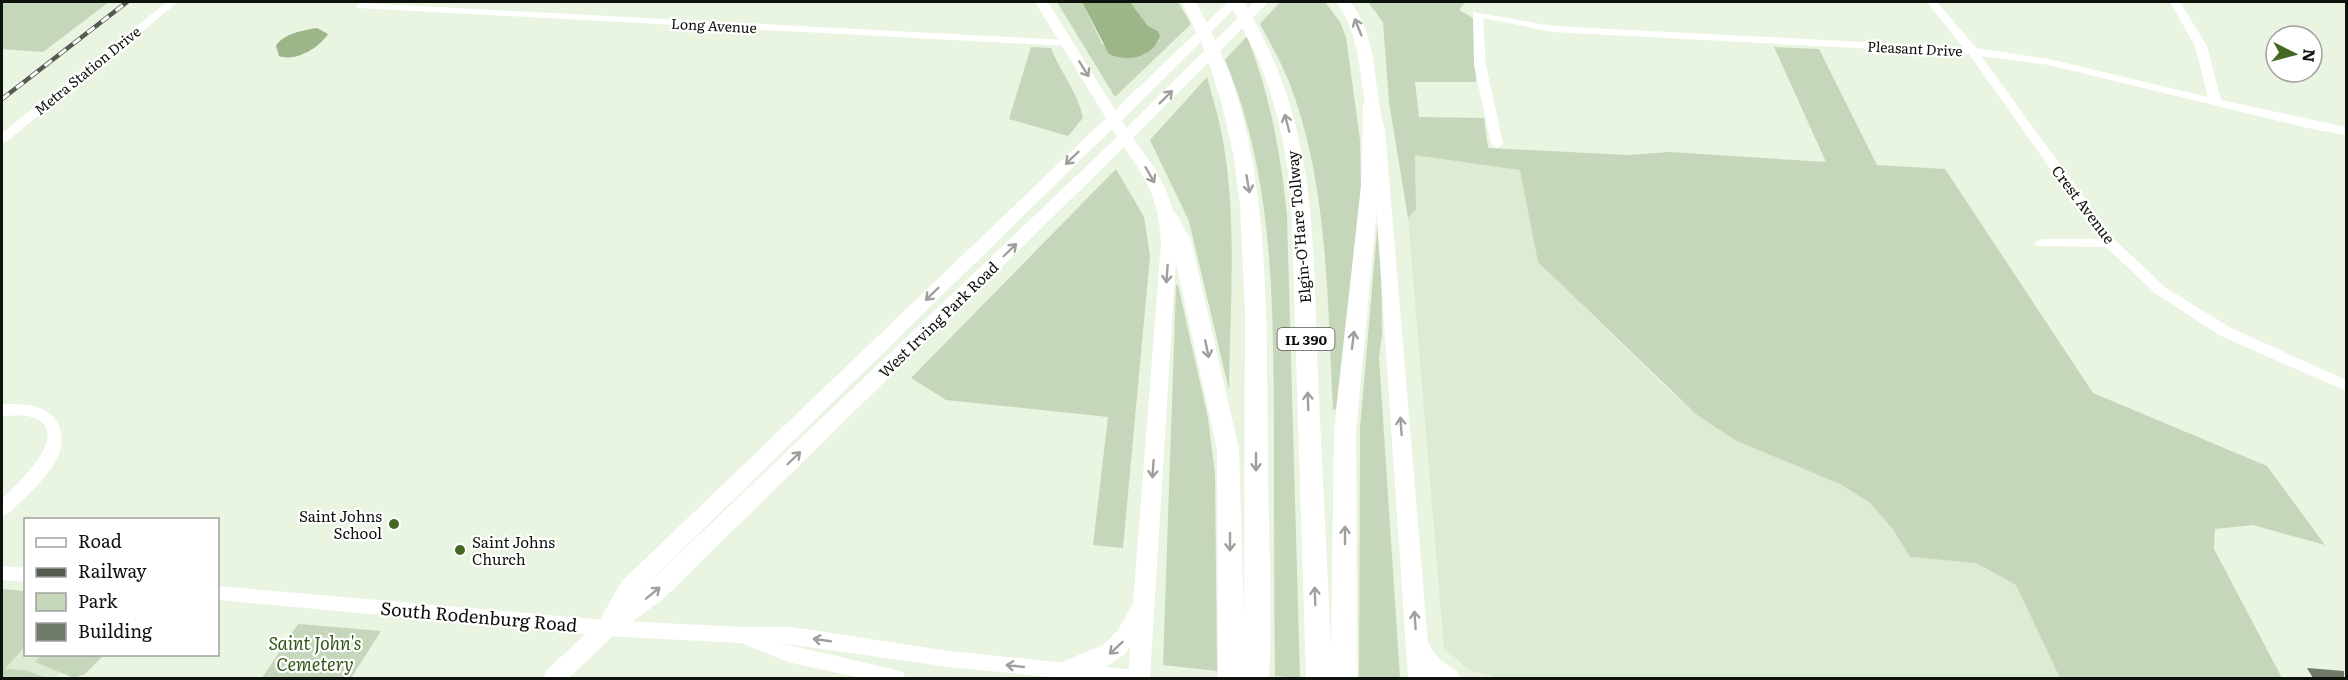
<svg xmlns="http://www.w3.org/2000/svg" width="2348" height="680" font-family="Literata,serif">
  <rect width="100%" height="100%" fill="#e9f4e1"/>
  <path fill="#dcebd1" d="M 1415,154 L 1521,170 L 1538,262 L 1660,382 L 1697,415 L 1840,484 L 1869,502 L 1892,528 L 1910,557 L 1976,563 L 2016,585 L 2060,678 L 1498,678 L 1469,670 L 1444,648 L 1408,218 L 1416,209 Z
    M 2,609 L 25,612 L 26,654 L 82,655 L 54,678 L 2,678 Z"/>
  <path fill="#c5d6ba" d="M 2,2 L 109,2 L 43,52 L 2,49 Z
    M 1057,2 L 1082,2 L 1102,44 L 1144,55 L 1159,41 L 1158,31 L 1148,26 L 1130,2 L 1178,2 L 1191,24 L 1115,97 Z
    M 1280,2 L 1325,2 L 1340,22 L 1346,37 L 1360,140 L 1361,189 L 1336,409 L 1333,410 C 1327,300 1329,180 1287,77 C 1279,58 1269,41 1260,24 Z
    M 1368,2 L 1465,2 L 1459,10 L 1473,18 L 1476,82 L 1415,82 L 1419,117 L 1484,118 L 1488,148 L 1628,155 L 1669,152 L 1826,162 L 1774,47 L 1819,49 L 1877,165 L 1945,169 L 2093,393 L 2267,466 L 2325,545 L 2253,525 L 2215,529 L 2214,549 L 2282,678 L 2060,678 L 2016,585 L 1976,563 L 1910,557 L 1892,528 L 1869,502 L 1840,484 L 1737,441 L 1697,415 L 1538,262 L 1520,170 L 1415,155 L 1416,209 L 1408,218 L 1389,102 L 1383,22 Z
    M 1247,36 C 1270,95 1281,154 1287,216 L 1300,678 L 1275,676 C 1274,593 1274,510 1274,426 C 1273,302 1274,176 1225,60 Z
    M 1031,47 L 1051,48 C 1060,72 1078,92 1083,118 L 1068,136 L 1009,119 Z
    M 1207,77 C 1212,95 1217,112 1221,130 C 1238,214 1230,305 1229,390 L 1189,221 L 1150,140 Z
    M 1116,169 L 1144,217 L 1150,256 L 1123,548 L 1093,545 L 1108,417 L 946,400 L 911,378 Z
    M 1378,219 L 1381,219 L 1382,335 L 1379,358 L 1400,678 L 1359,678 L 1360,428 Z
    M 1176,285 L 1178,285 L 1208,418 L 1215,473 L 1217,671 L 1163,665 Z
    M 2,589 L 26,591 L 25,646 L 5,669 L 25,670 L 46,678 L 2,678 Z
    M 298,624 L 299,624 L 381,631 L 351,678 L 262,678 Z
    M 42,654 L 104,654 L 104,655 L 85,674 L 74,678 L 35,662 Z"/>
  <path fill="#9cb589" d="M 1082,2 L 1130,2 L 1148,26 L 1158,31 L 1160,36 C 1153,57 1128,63 1109,54 Z
    M 317,28 L 328,34 C 319,48 296,62 279,56 L 276,46 C 283,34 303,30 317,28 Z"/>
  <path fill="#707a69" d="M 2307,668 L 2344,671 L 2344,678 L 2313,678 Z"/>
  <g fill="none" stroke-linecap="round" stroke-linejoin="round">
    <path fill="#fff" fill-rule="evenodd" d="M 167,2 L 178,2 L 6,142 L 2,143 L 2,133 Z
      M 1927,2 L 1937,2 L 1976,48 L 2049,59 L 2208,97 L 2195,46 L 2170,2 L 2180,2 L 2207,46 L 2221,100 L 2346,127 L 2346,135 L 2312,129 L 2049,65 L 1981,56 L 2115,240 L 2166,288 L 2231,328 L 2346,380 L 2346,391 L 2221,336 L 2156,294 L 2106,247 L 2037,246 L 2035,243 L 2042,239 L 2100,239 L 1969,54 L 1553,32 L 1483,18 L 1486,65 L 1503,144 L 1497,148 L 1491,144 L 1474,65 L 1473,12 L 1553,26 L 1963,47 Z
      M 361,3 L 1067,40 L 1073,43 L 1067,46 L 357,8 L 356,6 Z
      M 2,404 C 21,404 46,403 57,422 C 77,456 30,492 8,514 L 2,516 L 2,499 C 15,485 74,434 34,418 C 25,414 11,416 2,416 Z
      M 2,566 L 26,568 L 26,582 L 2,580 Z
      M 218,586 L 606,620 L 740,627 L 792,627 L 949,651 L 1136,670 L 1143,672 L 1146,678 L 1060,678 L 949,667 L 780,643 L 896,670 L 903,672 L 906,678 L 861,678 L 788,662 L 741,643 L 606,636 L 218,600 Z"/>
    <path fill="#fff" fill-rule="evenodd" d="M 1035,2 L 1048,2 L 1115,110 L 1228,2 L 1241,2 L 1122,120 L 1126,128 L 1254,2 L 1268,2 L 1133,138 C 1160,175 1175,196 1177,243 L 1150,678 L 1128,678 L 1130,648 C 1115,667 1080,680 1057,678 L 1054,671 L 1057,664 L 1103,645 L 1118,630 L 1133,604 L 1161,243 C 1159,201 1148,181 1124,147 L 663,599 L 614,635 L 569,678 L 543,678 L 546,671 L 599,621 L 622,581 L 1106,118 ZM 1112,129 L 1117,137 L 637,594 L 638,593 Z
      M 1336,2 L 1350,2 C 1378,33 1373,90 1385,130 L 1428,644 L 1440,660 L 1457,671 L 1460,678 L 1408,678 L 1371,130 C 1358,87 1364,39 1336,2 Z"/>
    <path fill="#fff" fill-rule="evenodd" d="M 1182,2 L 1196,2 C 1213,34 1229,67 1239,102 C 1271,217 1266,337 1268,455 C 1268,529 1273,605 1269,678 L 1218,678 L 1217,449 L 1171,240 L 1159,216 L 1161,212 L 1175,212 L 1191,240 L 1239,449 L 1244,615 L 1245,312 L 1240,205 L 1233,153 L 1221,101 L 1205,51 Z
      M 1230,2 L 1244,2 C 1319,128 1312,235 1318,376 C 1322,466 1327,557 1331,648 L 1334,432 L 1361,186 L 1363,106 L 1365,102 L 1377,102 L 1379,106 L 1379,186 L 1356,432 L 1357,678 L 1306,678 L 1291,195 C 1286,150 1277,106 1260,64 C 1251,43 1238,22 1230,2 Z"/>
    <g stroke="#555b51" stroke-width="4.5">
      <path id="rail" d="M 2,99 L 127,2"/>
    </g>
    <use href="#rail" stroke="#fff" stroke-width="3" stroke-dasharray="9" stroke-linecap="butt"/>
  </g>
  <defs><path id="oneway-shaft" d="M-6 0H5M1.5-3L5.5 0L1.5 3" fill="none" stroke-width="1.6" stroke-linecap="round" stroke-linejoin="round" transform="scale(1.5)"/></defs>
  <g stroke="#9fa09e">
    <use href="#oneway-shaft" transform="translate(1358 27) rotate(-112)"/>
    <use href="#oneway-shaft" transform="translate(1084 69) rotate(58)"/>
    <use href="#oneway-shaft" transform="translate(1166 97) rotate(-45)"/>
    <use href="#oneway-shaft" transform="translate(1287 123) rotate(-105)"/>
    <use href="#oneway-shaft" transform="translate(1072 158) rotate(136)"/>
    <use href="#oneway-shaft" transform="translate(1150 175) rotate(60)"/>
    <use href="#oneway-shaft" transform="translate(1248 184) rotate(80)"/>
    <use href="#oneway-shaft" transform="translate(1010 250) rotate(-44)"/>
    <use href="#oneway-shaft" transform="translate(1167 274) rotate(94)"/>
    <use href="#oneway-shaft" transform="translate(932 294) rotate(136)"/>
    <use href="#oneway-shaft" transform="translate(1353 340) rotate(-83)"/>
    <use href="#oneway-shaft" transform="translate(1207 349) rotate(78)"/>
    <use href="#oneway-shaft" transform="translate(1308 401) rotate(-92)"/>
    <use href="#oneway-shaft" transform="translate(1401 426) rotate(-94)"/>
    <use href="#oneway-shaft" transform="translate(794 458) rotate(-44)"/>
    <use href="#oneway-shaft" transform="translate(1256 462) rotate(90)"/>
    <use href="#oneway-shaft" transform="translate(1153 469) rotate(94)"/>
    <use href="#oneway-shaft" transform="translate(1345 535) rotate(-90)"/>
    <use href="#oneway-shaft" transform="translate(1230 542) rotate(90)"/>
    <use href="#oneway-shaft" transform="translate(653 593) rotate(-39)"/>
    <use href="#oneway-shaft" transform="translate(1315 596) rotate(-92)"/>
    <use href="#oneway-shaft" transform="translate(1415 620) rotate(-94)"/>
    <use href="#oneway-shaft" transform="translate(822 640) rotate(-172)"/>
    <use href="#oneway-shaft" transform="translate(1116 648) rotate(137)"/>
    <use href="#oneway-shaft" transform="translate(1015 666) rotate(-174)"/>
  </g>
  <g fill="#446821" stroke="#fff" stroke-width="2">
    <circle cx="394" cy="524" r="6"/>
    <circle cx="460" cy="550" r="6"/>
  </g>
  <g text-anchor="middle" dominant-baseline="central" stroke-width="4.5" stroke-linejoin="round" paint-order="stroke">
    <g font-size="14" fill="#0e120c" stroke="#fff">
      <text transform="translate(714 25) rotate(3)">Long Avenue</text>
      <text transform="translate(1915 48) rotate(3)">Pleasant Drive</text>
      <text transform="translate(87 70) rotate(-39)">Metra Station Drive</text>
    </g>
    <rect fill="#fff" stroke="#565955" stroke-width="1.5" x="1277.5" y="328" width="57" height="22" rx="4.5"/>
    <g font-size="14" font-weight="bold" fill="#0e120c">
      <text x="1306" y="339">IL 390</text>
    </g>
    <g font-size="15" fill="#0e120c" stroke="#fff">
      <text transform="translate(2084 204) rotate(53)">Crest Avenue</text>
      <text transform="translate(1298 227) rotate(-95)">Elgin-O'Hare Tollway</text>
      <text transform="translate(938 319) rotate(-44)">West Irving Park Road</text>
    </g>
    <g font-size="15" fill="#0e120c" stroke="#fff" text-anchor="end">
      <text x="382" y="515">Saint Johns<tspan x="382" dy="17">School</tspan></text>
      <text x="472" y="541" text-anchor="start">Saint Johns<tspan x="472" dy="17">Church</tspan></text>
    </g>
    <g font-size="18" fill="#0e120c" stroke="#fff">
      <text transform="translate(479 616) rotate(5)">South Rodenburg Road</text>
    </g>
    <g font-size="18" font-style="italic" fill="#365617" stroke="#fff">
      <text x="315" y="642">Saint John's<tspan x="315" dy="21">Cemetery</tspan></text>
    </g>
  </g>
  <rect width="2348" height="680" fill="none" stroke="#0e120c" stroke-width="6"/>
  <rect x="24" y="518" width="195" height="138" fill="#ffffff" stroke="#9fa09e" stroke-width="1.5"/>
  <rect x="36" y="538" width="30" height="9" fill="#ffffff" stroke="#9fa09e" stroke-width="1.5"/>
  <text x="78" y="548" font-size="18" fill="#0e120c">Road</text>
  <rect x="36" y="568" width="30" height="9" fill="#555b51" stroke="#9fa09e" stroke-width="1.5"/>
  <text x="78" y="578" font-size="18" fill="#0e120c">Railway</text>
  <rect x="36" y="593" width="30" height="18" fill="#c5d6ba" stroke="#9fa09e" stroke-width="1.5"/>
  <text x="78" y="608" font-size="18" fill="#0e120c">Park</text>
  <rect x="36" y="623" width="30" height="18" fill="#707a69" stroke="#9fa09e" stroke-width="1.5"/>
  <text x="78" y="638" font-size="18" fill="#0e120c">Building</text>
  <g transform="translate(2294 54) rotate(96)"><circle r="28" fill="#ffffff" stroke="#9fa09e" stroke-width="1.5"/>
  <path d="M0-4.5L10 22L0 15L-10 22Z" fill="#446821"/>
  <text y="-9" font-size="16" font-weight="bold" text-anchor="middle" fill="#0e120c">N</text>
  </g>
</svg>
